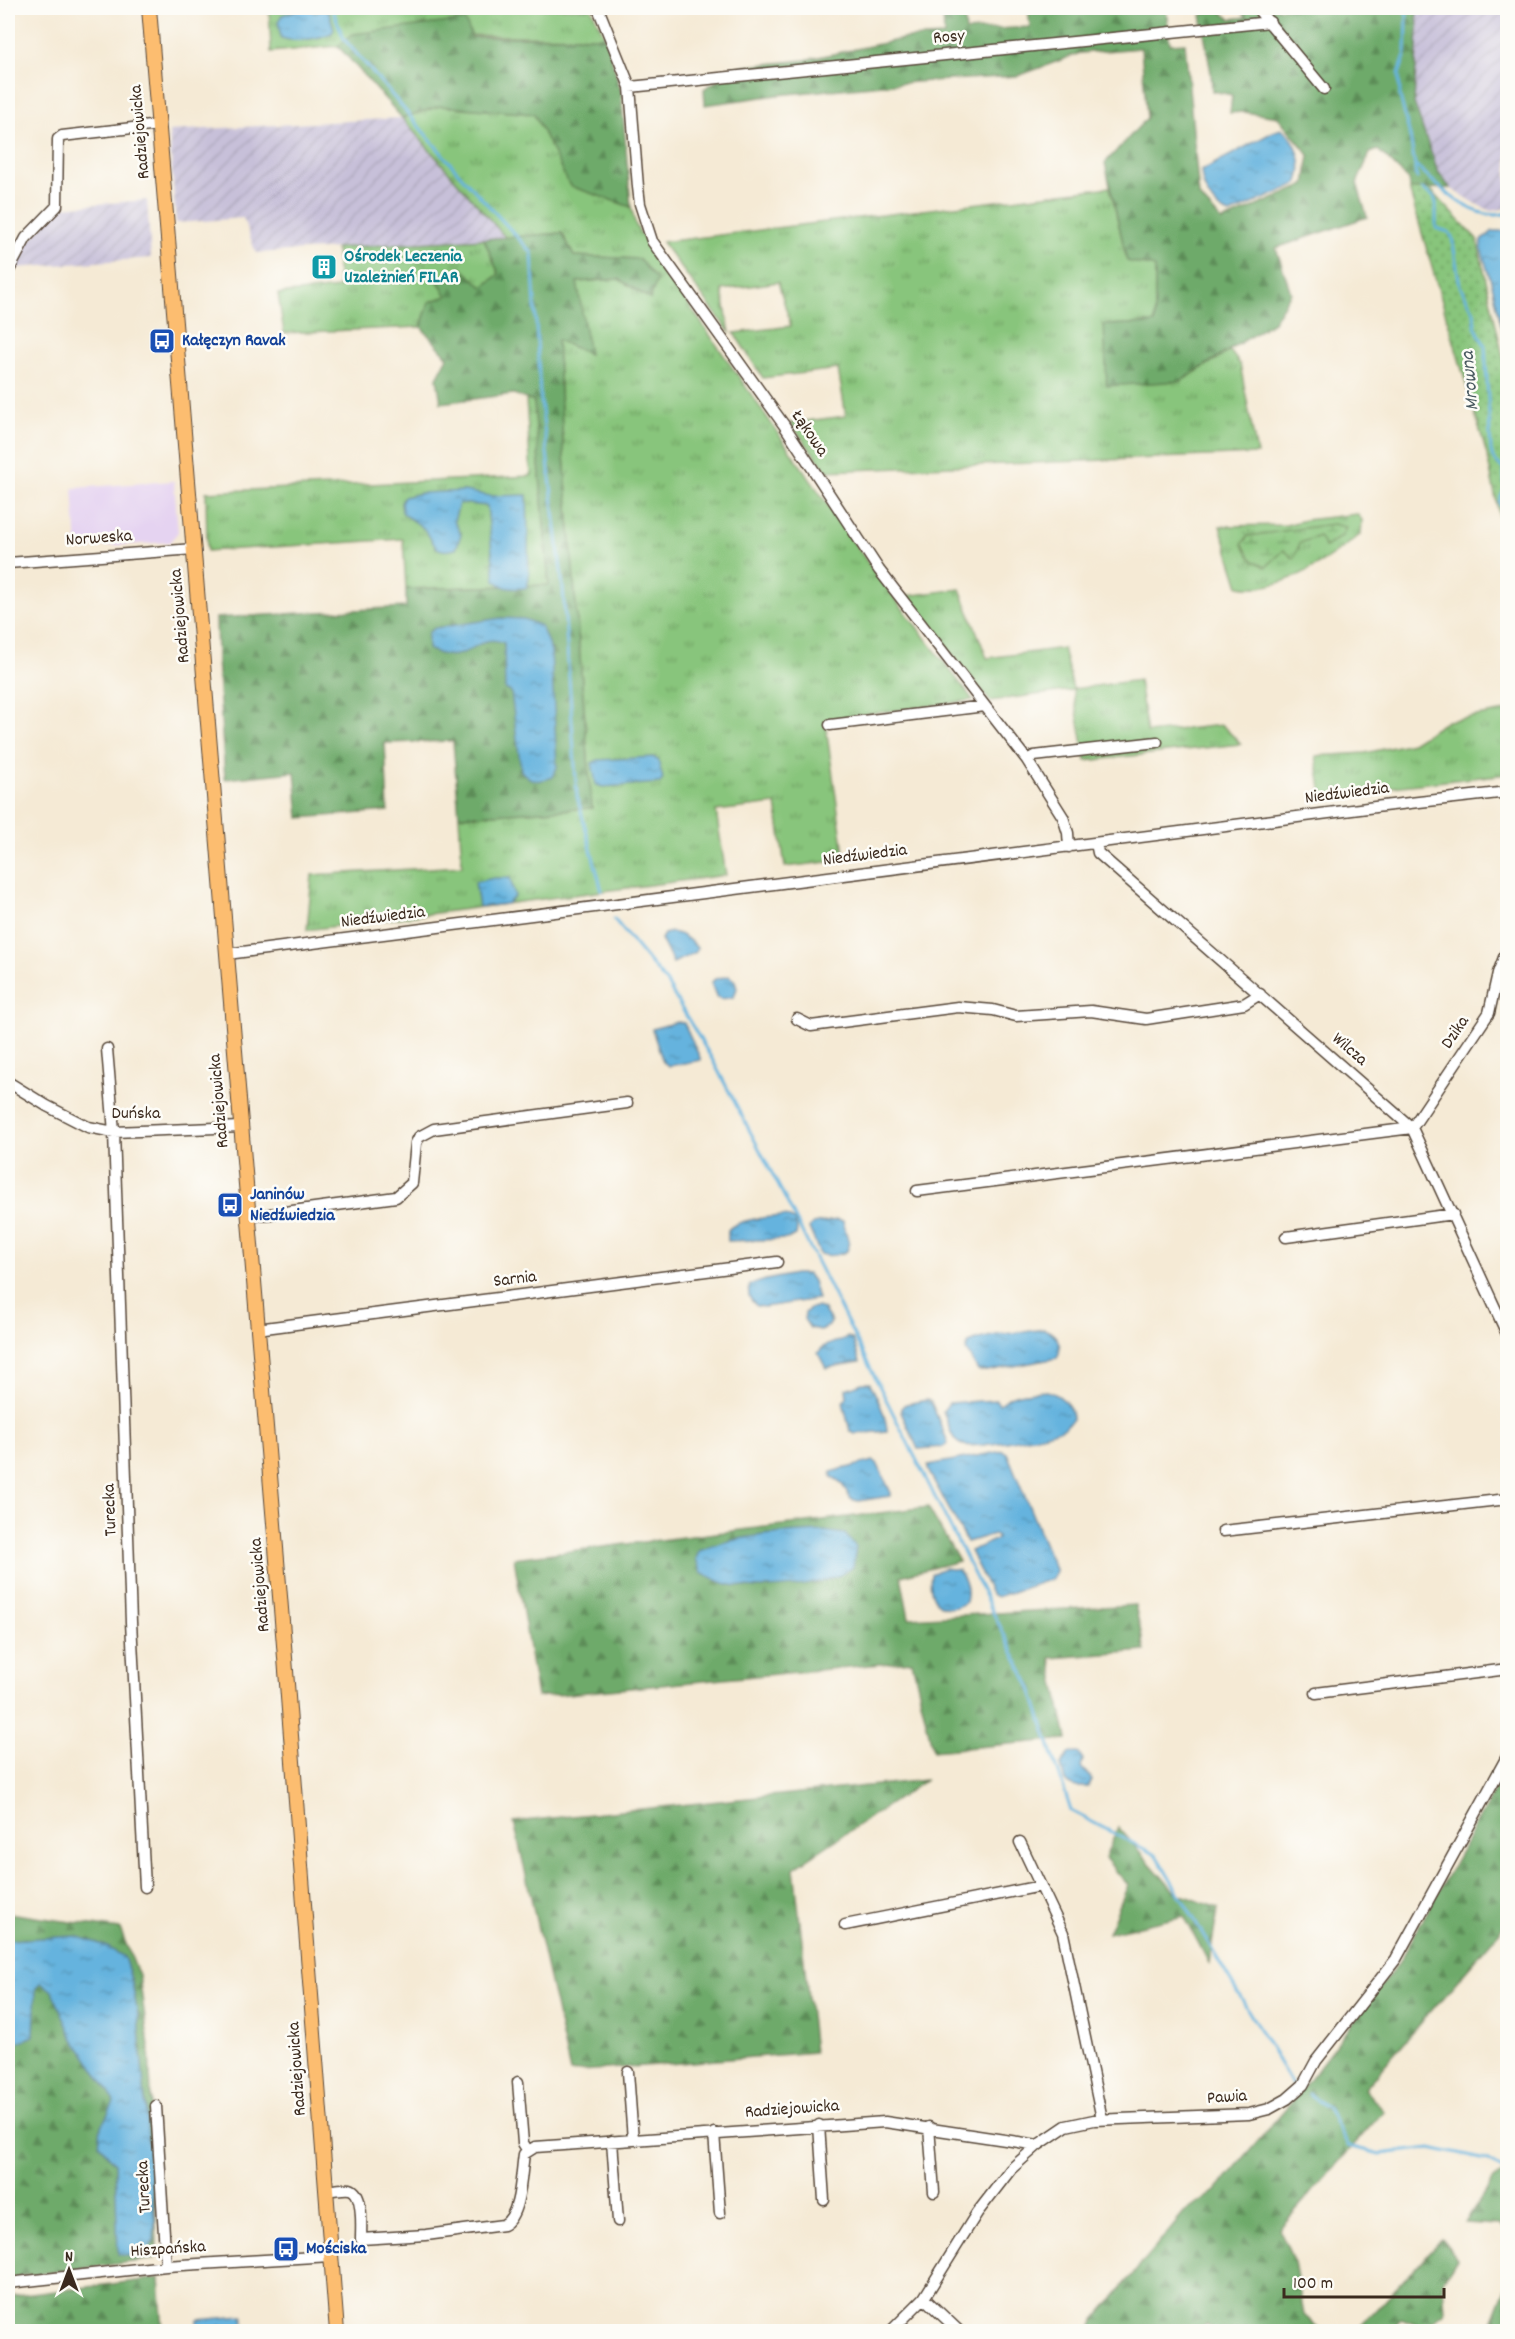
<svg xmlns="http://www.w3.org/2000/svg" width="1515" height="2339" font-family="Dekko,sans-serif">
  <defs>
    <pattern id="industrial-furrows" width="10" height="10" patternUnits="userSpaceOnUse" patternTransform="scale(1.5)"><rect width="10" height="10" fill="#c7c0d9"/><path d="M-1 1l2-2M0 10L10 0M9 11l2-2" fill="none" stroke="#aca5ba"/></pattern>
    <pattern id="grass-tufts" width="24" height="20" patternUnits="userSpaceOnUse" patternTransform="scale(1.5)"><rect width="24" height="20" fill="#88c57b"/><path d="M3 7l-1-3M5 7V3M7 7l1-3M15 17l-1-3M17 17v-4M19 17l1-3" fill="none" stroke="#70a064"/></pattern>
    <pattern id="forest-firs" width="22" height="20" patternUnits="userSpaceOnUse" patternTransform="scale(1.5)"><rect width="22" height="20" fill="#6eaa6b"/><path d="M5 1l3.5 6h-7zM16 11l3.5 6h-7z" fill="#5c8b57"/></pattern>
    <pattern id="wetland-marsh" width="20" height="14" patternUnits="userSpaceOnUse" patternTransform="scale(1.5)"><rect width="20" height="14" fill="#88c57b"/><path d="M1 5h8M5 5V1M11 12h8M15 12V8" fill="none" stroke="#70a064"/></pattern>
    <pattern id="park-dots" width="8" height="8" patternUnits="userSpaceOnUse" patternTransform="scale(1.5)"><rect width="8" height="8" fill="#88c57b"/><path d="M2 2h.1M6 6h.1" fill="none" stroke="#70a064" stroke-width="1.8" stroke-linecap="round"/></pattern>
    <pattern id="water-ripples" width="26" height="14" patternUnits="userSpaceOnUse" patternTransform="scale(1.5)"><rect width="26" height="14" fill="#65b3de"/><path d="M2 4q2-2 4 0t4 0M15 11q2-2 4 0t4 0" fill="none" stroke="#5492b3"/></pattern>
  </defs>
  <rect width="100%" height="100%" fill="#fdfcf7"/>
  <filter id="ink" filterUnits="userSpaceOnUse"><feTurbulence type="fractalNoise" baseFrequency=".0167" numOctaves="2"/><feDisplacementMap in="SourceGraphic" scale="12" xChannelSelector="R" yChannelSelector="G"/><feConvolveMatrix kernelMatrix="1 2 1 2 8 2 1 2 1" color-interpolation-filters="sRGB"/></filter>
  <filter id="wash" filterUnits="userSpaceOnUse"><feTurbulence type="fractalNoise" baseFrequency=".008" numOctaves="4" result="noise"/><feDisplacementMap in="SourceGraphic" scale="24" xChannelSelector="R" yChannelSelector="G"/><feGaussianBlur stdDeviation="1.35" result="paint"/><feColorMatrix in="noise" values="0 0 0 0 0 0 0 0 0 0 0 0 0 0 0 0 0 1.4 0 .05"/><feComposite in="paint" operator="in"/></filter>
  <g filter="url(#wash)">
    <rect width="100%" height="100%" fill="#f5ead5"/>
    <path fill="#e5d3f1" d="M 174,481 L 178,532 L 170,542 L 77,548 L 73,488 Z"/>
    <path fill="url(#industrial-furrows)" d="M 1416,8 L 1507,8 L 1507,208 L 1492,211 L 1480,206 L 1450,188 L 1437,170 L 1414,103 L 1418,28 Z
      M 402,118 L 506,238 L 256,253 L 243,218 L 176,223 L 169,131 Z
      M 147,200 L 151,258 L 14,268 L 29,241 L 61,207 Z"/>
    <path fill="url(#grass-tufts)" stroke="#62784c" stroke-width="1.5" d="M 269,8 L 591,8 L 605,37 L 354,34 L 338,46 L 271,52 Z
      M 440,106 L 534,114 L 570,186 L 631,207 L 636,226 L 664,269 L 873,570 L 973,700 L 825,720 L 845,860 L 785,867 L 776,804 L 716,811 L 726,875 L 307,930 L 312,875 L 462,866 L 459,816 L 592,808 L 563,443 L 557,339 L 588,354 L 577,282 L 619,279 L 650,299 L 639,259 L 574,256 L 562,233 L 506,238 L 402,118 Z
      M 1110,187 L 1127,260 L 1155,266 L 1155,323 L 1104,325 L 1181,381 L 1230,351 L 1240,364 L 1257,454 L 827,471 L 790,423 L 846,416 L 838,369 L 763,378 L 734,333 L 791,326 L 778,282 L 722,290 L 730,333 L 662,242 Z
      M 484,239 L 499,274 L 483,287 L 438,281 L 448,296 L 429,302 L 421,327 L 284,333 L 278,294 L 339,288 L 336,248 Z
      M 526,399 L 534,402 L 549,585 L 406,589 L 403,539 L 207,551 L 206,492 L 531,476 Z
      M 1357,514 L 1362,520 L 1361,534 C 1330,559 1281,594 1239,586 L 1220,526 L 1286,525 L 1305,520 Z
      M 960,589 L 987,658 L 1063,648 L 1073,689 L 1139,680 L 1147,733 L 1222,725 L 1241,744 L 1086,761 L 1073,690 L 990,701 L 905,596 Z
      M 1507,711 L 1507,774 L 1322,795 L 1316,756 L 1365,753 L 1412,743 L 1447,721 Z"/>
    <path fill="url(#forest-firs)" stroke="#546a44" stroke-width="1.5" d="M 943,8 L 963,8 L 966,31 L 1030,27 L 1028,8 L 1166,8 L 1170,44 L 1185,43 L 1199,196 L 1222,221 L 1305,185 L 1309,155 L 1278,117 L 1244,112 L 1230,113 L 1232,95 L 1212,91 L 1211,73 L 1201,15 L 1216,8 L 1231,19 L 1247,17 L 1239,10 L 1240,8 L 1416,8 L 1418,28 L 1414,103 L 1437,170 L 1450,188 L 1409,189 L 1409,180 L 1378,150 L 1370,153 L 1357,183 L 1367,217 L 1276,248 L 1291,293 L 1273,322 L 1181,381 L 1107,386 L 1104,325 L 1155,323 L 1155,267 L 1127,261 L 1105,163 L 1147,118 L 1141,48 L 1080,53 L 1018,76 L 915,82 L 777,95 L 705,105 L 704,89 L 737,67 L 805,60 L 907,38 L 944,36 Z
      M 465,20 L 472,37 L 605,37 L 621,91 L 631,207 L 570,186 L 534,114 L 440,106 L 402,118 L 338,46 L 353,34 Z
      M 562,233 L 574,256 L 639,259 L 657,280 L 650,299 L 619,279 L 577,282 L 589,354 L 557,340 L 563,443 L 592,808 L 459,816 L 453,741 L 385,743 L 388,811 L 299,818 L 295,772 L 225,779 L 217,659 L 216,618 L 406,607 L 406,589 L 549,585 L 534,402 L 514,394 L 441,403 L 437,378 L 448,357 L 421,327 L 429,302 L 447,296 L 438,281 L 461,268 L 483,287 L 499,274 L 484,239 Z
      M 928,1507 L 959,1561 L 901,1576 L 909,1618 L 1135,1605 L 1145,1651 L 1050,1658 L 1067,1739 L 933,1751 L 912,1661 L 537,1697 L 514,1558 Z
      M 1507,1768 L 1507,1923 L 1364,2089 L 1384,2111 L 1279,2229 L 1294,2262 L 1304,2315 L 1322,2331 L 1215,2331 L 1206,2324 L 1200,2331 L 1090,2332 L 1094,2321 L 1184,2213 L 1215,2191 L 1292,2102 L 1400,1961 Z
      M 926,1780 L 794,1868 L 814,2052 L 570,2072 L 514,1822 Z
      M 1118,1827 L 1176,1893 L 1218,1908 L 1209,1963 L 1184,1916 L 1108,1933 L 1128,1885 L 1105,1858 Z
      M 8,1913 L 120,1929 L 139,1976 L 149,2046 L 157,2245 L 154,2259 L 8,2278 Z
      M 1507,2168 L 1507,2233 L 1499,2225 L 1465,2223 L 1492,2182 Z
      M 1442,2239 L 1457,2258 L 1443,2281 L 1445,2312 L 1424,2328 L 1401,2319 L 1389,2331 L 1356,2331 Z
      M 159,2278 L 163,2331 L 8,2331 L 8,2297 Z
      M 1507,2284 L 1507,2328 L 1504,2331 L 1471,2331 L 1490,2327 Z"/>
    <path fill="url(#wetland-marsh)" stroke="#62784c" stroke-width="1.5" d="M 1333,524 L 1346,527 L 1342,536 L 1325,547 L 1319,536 L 1300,543 L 1294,559 L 1284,550 L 1266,567 L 1252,560 L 1242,544 L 1248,536 Z"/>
    <path fill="url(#park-dots)" stroke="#62784c" stroke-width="1.5" d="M 1409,189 L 1430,189 L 1477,239 L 1507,375 L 1507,555 L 1487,455 Z"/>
    <path fill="url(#water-ripples)" stroke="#506e7e" stroke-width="1.5" d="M 304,8 L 309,8 L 315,13 L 322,10 L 329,12 L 334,29 L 332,33 C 318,39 295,43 281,38 L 278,22 L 282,15 Z
      M 1281,129 C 1299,139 1305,167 1297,184 L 1230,214 C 1213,210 1202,188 1201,171 L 1273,132 Z
      M 1493,231 L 1507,231 L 1507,352 L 1493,288 L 1481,249 L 1481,241 Z
      M 465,491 L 490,496 L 527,495 L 529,580 L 526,588 C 513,589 504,590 495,580 L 487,506 L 459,503 L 454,521 L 461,534 L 456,549 C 431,555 436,541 422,527 C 416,522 408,518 402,512 L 401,503 L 404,497 L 421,493 Z
      M 501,618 L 524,619 L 541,626 L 551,651 L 557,767 L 553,777 C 539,782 532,783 521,771 L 511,692 L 505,689 L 504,643 C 484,633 474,652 456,655 C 446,657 436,653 428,649 L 428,633 L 435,628 Z
      M 653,757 L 658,760 L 663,779 L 660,783 L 603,787 L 596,785 L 592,763 L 598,760 Z
      M 494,878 L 510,878 L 515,896 L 507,904 L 479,907 L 475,882 Z
      M 671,932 C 683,934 689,939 697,948 L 696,952 L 673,963 L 661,939 L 664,934 Z
      M 729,976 L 735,981 L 737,988 L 734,997 L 721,999 L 716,996 L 711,983 L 715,979 Z
      M 677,1022 L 684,1023 L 701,1060 L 669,1066 L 663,1062 L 652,1029 Z
      M 785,1216 L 794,1220 L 797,1228 L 796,1235 L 787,1239 L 728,1241 L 728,1230 C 737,1219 770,1217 785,1216 Z
      M 837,1220 L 843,1221 L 849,1244 L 847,1251 C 840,1255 829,1257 820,1254 L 809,1228 L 813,1224 Z
      M 795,1274 L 808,1274 L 813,1281 L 818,1299 L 764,1307 L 757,1306 C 749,1299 747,1295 750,1285 L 766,1280 Z
      M 817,1307 L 823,1309 L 831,1321 L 829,1326 L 821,1330 L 810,1328 L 804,1319 L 805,1313 L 810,1308 Z
      M 1044,1329 C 1057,1334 1064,1345 1057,1358 L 987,1371 L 978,1371 L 966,1350 L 969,1343 C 993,1332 1019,1334 1044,1329 Z
      M 848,1337 L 853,1340 L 860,1362 L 826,1368 L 818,1353 L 823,1347 Z
      M 862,1383 L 870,1383 C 877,1398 886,1414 887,1431 L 855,1434 L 850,1431 L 843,1402 L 847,1397 L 846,1389 Z
      M 1047,1391 C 1061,1395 1072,1405 1072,1420 C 1069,1422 1068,1425 1065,1427 C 1053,1435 973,1450 960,1444 C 951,1440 947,1420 943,1411 L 949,1403 L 996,1400 L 999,1404 C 1005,1402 1006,1398 1012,1396 C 1023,1392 1035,1392 1047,1391 Z
      M 927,1400 L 931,1402 L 947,1440 L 947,1444 L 943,1447 L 918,1449 L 901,1412 L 901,1408 L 906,1404 Z
      M 1003,1451 L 1007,1453 L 1056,1572 L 1052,1579 L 997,1597 L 991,1594 L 970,1551 L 997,1539 L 997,1536 L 994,1534 L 967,1542 L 928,1470 L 928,1465 Z
      M 873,1461 L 877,1463 L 890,1491 L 890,1496 L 858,1501 L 851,1499 C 846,1492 842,1479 832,1478 L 831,1472 Z
      M 824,1531 L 845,1534 L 856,1547 L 853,1567 C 827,1588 764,1591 731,1585 C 720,1583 711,1577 701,1572 L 696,1559 L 699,1551 C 738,1534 782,1533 824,1531 Z
      M 944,1568 L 958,1570 C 966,1579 969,1590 966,1602 C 942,1618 927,1598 931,1574 Z
      M 1069,1753 L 1079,1753 L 1083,1760 L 1081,1768 L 1091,1777 L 1092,1781 L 1088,1787 L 1076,1787 L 1065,1782 L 1061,1765 Z
      M 76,1936 L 106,1946 L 124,1957 L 132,1982 L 138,2016 L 155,2223 L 154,2241 L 144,2257 L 132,2257 L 118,2254 L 115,2163 L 99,2144 L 101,2127 L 114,2102 L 108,2090 L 72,2036 L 52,1991 L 41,1982 L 36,1988 L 34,2036 L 20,2042 L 8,2045 L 8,1940 Z
      M 243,2316 L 244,2331 L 204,2331 L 198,2328 L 198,2320 Z"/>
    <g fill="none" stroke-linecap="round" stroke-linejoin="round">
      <path stroke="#65b3de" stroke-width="3" d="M 332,8 L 344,39 L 463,178 L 532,253 L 540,393 L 563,588 L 577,796 L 602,891
        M 1402,8 L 1407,15 L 1406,53 L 1399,74 L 1400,96 L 1410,136 L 1417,178
        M 1415,165 C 1439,185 1472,224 1508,213
        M 1422,189 L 1434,197 L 1436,203 L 1436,228 L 1449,232 L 1452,237 L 1460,286 L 1474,312 L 1475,326 L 1485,346 L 1491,451 L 1493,458 L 1504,470 L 1505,488 L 1499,502 L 1501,506 L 1508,509
        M 614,919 L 666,982 L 712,1059 L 785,1198 L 1031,1688 L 1071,1811 L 1156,1855 L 1293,2086
        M 1309,2094 L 1328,2108 L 1348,2146 L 1380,2154 L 1431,2148 L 1486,2160 L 1508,2173"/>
    </g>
  </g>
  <g filter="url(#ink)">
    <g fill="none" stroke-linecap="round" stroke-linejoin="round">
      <g stroke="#574739" stroke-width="13">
        <path id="minor" d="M 598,8 L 630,87 L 638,187 L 640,204 L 652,241 L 784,425 L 879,570 L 1027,760 L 1063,817 L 1068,833 L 1069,847
          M 1257,8 L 1324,89
          M 630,87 L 1270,22
          M 8,272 L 26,238 L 57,206 L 58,139 L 62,136 L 159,125
          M 8,563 L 194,549
          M 830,725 L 985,706
          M 1027,760 L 1034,756 L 1157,742
          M 1096,843 L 1098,853 L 1412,1128 L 1508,1336
          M 227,954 L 1383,806 L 1508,792
          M 797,1019 L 811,1026 L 958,1007 L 993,1010 L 1016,1016 L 1091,1011 L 1146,1019 L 1244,1004 L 1260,994
          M 107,1049 L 114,1132 L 131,1622 L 145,1887
          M 8,1082 L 47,1106 L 88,1127 L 114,1132 L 241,1127
          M 917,1191 L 1412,1128 L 1489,1013 L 1498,973 L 1508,947
          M 248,1217 L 396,1197 L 412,1183 L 416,1143 L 419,1137 L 434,1129 L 627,1103
          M 1286,1237 L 1453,1214
          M 257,1329 L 777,1262
          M 1223,1531 L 1508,1499
          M 1316,1693 L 1508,1669
          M 1020,1842 L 1063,1933 L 1102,2119
          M 845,1925 L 1041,1886
          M 628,2072 L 633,2140
          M 518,2082 L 523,2143 L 528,2151
          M 156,2106 L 166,2266
          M 819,2125 L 824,2200
          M 929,2127 L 934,2192
          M 714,2133 L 720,2213
          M 612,2141 L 618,2221
          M 326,2191 C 333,2190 343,2188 350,2189 C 364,2193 361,2227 361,2239 L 426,2235 L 503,2225 C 521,2216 521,2173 524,2154 L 535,2147 L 885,2122 L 1038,2145
          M 8,2283 L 166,2266 L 331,2256
          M 924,2298 L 960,2332
          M 890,2332 L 924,2298 L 977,2213 L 1011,2169 L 1038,2145 L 1066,2126 L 1094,2120 L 1249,2114 L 1269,2109 L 1287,2099 L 1303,2085 L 1316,2061 L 1396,1959 L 1508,1755"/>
      </g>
      <g stroke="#574739" stroke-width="16">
        <path id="major" d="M 149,8 L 284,1645 L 337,2332"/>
      </g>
      <use href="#minor" stroke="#fff" stroke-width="10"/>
      <use href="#major" stroke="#fcbd6f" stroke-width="14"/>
    </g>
  </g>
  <defs>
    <g id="building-square" transform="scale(1.35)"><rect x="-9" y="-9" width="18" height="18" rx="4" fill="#0f9aa8" stroke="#fdfcf7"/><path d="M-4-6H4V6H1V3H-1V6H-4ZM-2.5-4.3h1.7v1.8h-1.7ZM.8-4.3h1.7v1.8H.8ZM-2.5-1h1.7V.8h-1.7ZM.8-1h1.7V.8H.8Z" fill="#fff"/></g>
    <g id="bus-square" transform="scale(1.35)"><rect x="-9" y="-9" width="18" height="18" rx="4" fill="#1a4fb4" stroke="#fdfcf7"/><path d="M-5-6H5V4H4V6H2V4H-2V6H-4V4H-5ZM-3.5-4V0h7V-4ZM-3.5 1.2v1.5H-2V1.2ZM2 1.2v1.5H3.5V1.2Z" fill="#fff"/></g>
  </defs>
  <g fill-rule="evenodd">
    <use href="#building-square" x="324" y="267"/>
    <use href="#bus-square" x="162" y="341"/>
    <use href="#bus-square" x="230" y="1205"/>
    <use href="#bus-square" x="286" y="2249"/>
  </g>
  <g text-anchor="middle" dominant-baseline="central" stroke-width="5" stroke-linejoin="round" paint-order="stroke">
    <g font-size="18" fill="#3b2a1e" stroke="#fdfcf7">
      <text transform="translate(949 38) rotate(-5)">Rosy</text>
      <text transform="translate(141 132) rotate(-95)">Radziejowicka</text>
      <text transform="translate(809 434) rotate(56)">Łąkowa</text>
      <text transform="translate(99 539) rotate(-4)">Norweska</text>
      <text transform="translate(181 616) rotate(-95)">Radziejowicka</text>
      <text transform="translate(1347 794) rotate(-7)">Niedźwiedzia</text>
      <text transform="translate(865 856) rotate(-7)">Niedźwiedzia</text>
      <text transform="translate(383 918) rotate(-7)">Niedźwiedzia</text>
      <text transform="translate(1456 1033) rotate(-56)">Dzika</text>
      <text transform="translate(1349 1050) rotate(41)">Wilcza</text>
      <text transform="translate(220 1101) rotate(-95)">Radziejowicka</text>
      <text x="136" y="1114">Duńska</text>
      <text transform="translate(515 1280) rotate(-7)">Sarnia</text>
      <text transform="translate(111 1510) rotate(-92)">Turecka</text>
      <text transform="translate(261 1585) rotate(-95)">Radziejowicka</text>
      <text transform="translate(298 2069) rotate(-94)">Radziejowicka</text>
      <text transform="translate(1227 2098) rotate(-4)">Pawia</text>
      <text transform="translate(792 2110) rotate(-4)">Radziejowicka</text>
      <text transform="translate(145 2187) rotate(-93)">Turecka</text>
      <text transform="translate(168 2250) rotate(-4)">Hiszpańska</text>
    </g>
    <g font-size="18" font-weight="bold" fill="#0d838f" stroke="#fdfcf7" text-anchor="start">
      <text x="344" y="257">Ośrodek Leczenia<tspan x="344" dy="21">Uzależnień FILAR</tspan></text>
    </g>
    <g font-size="18" font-weight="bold" fill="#164399" stroke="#fdfcf7" text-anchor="start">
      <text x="182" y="341">Kałęczyn Ravak</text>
      <text x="250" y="1195">Janinów<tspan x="250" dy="21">Niedźwiedzia</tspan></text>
      <text x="306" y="2249">Mościska</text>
    </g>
    <g font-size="20" font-style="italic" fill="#4a5a61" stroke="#fdfcf7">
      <text transform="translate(1471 381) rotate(-95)">Mrowna</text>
    </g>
  </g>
  <rect width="1515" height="2339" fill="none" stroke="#fdfcf7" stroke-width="30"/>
  <g transform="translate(69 2270)" stroke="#fdfcf7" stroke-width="4.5" paint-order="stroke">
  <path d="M0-4.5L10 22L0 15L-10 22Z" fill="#3b2a1e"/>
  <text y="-9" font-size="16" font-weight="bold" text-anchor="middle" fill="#3b2a1e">N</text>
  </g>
  <path d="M1284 2288v9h160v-9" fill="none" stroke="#3b2a1e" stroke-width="3"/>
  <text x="1293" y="2288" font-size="18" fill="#3b2a1e" stroke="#fdfcf7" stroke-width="4.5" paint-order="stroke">100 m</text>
</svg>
